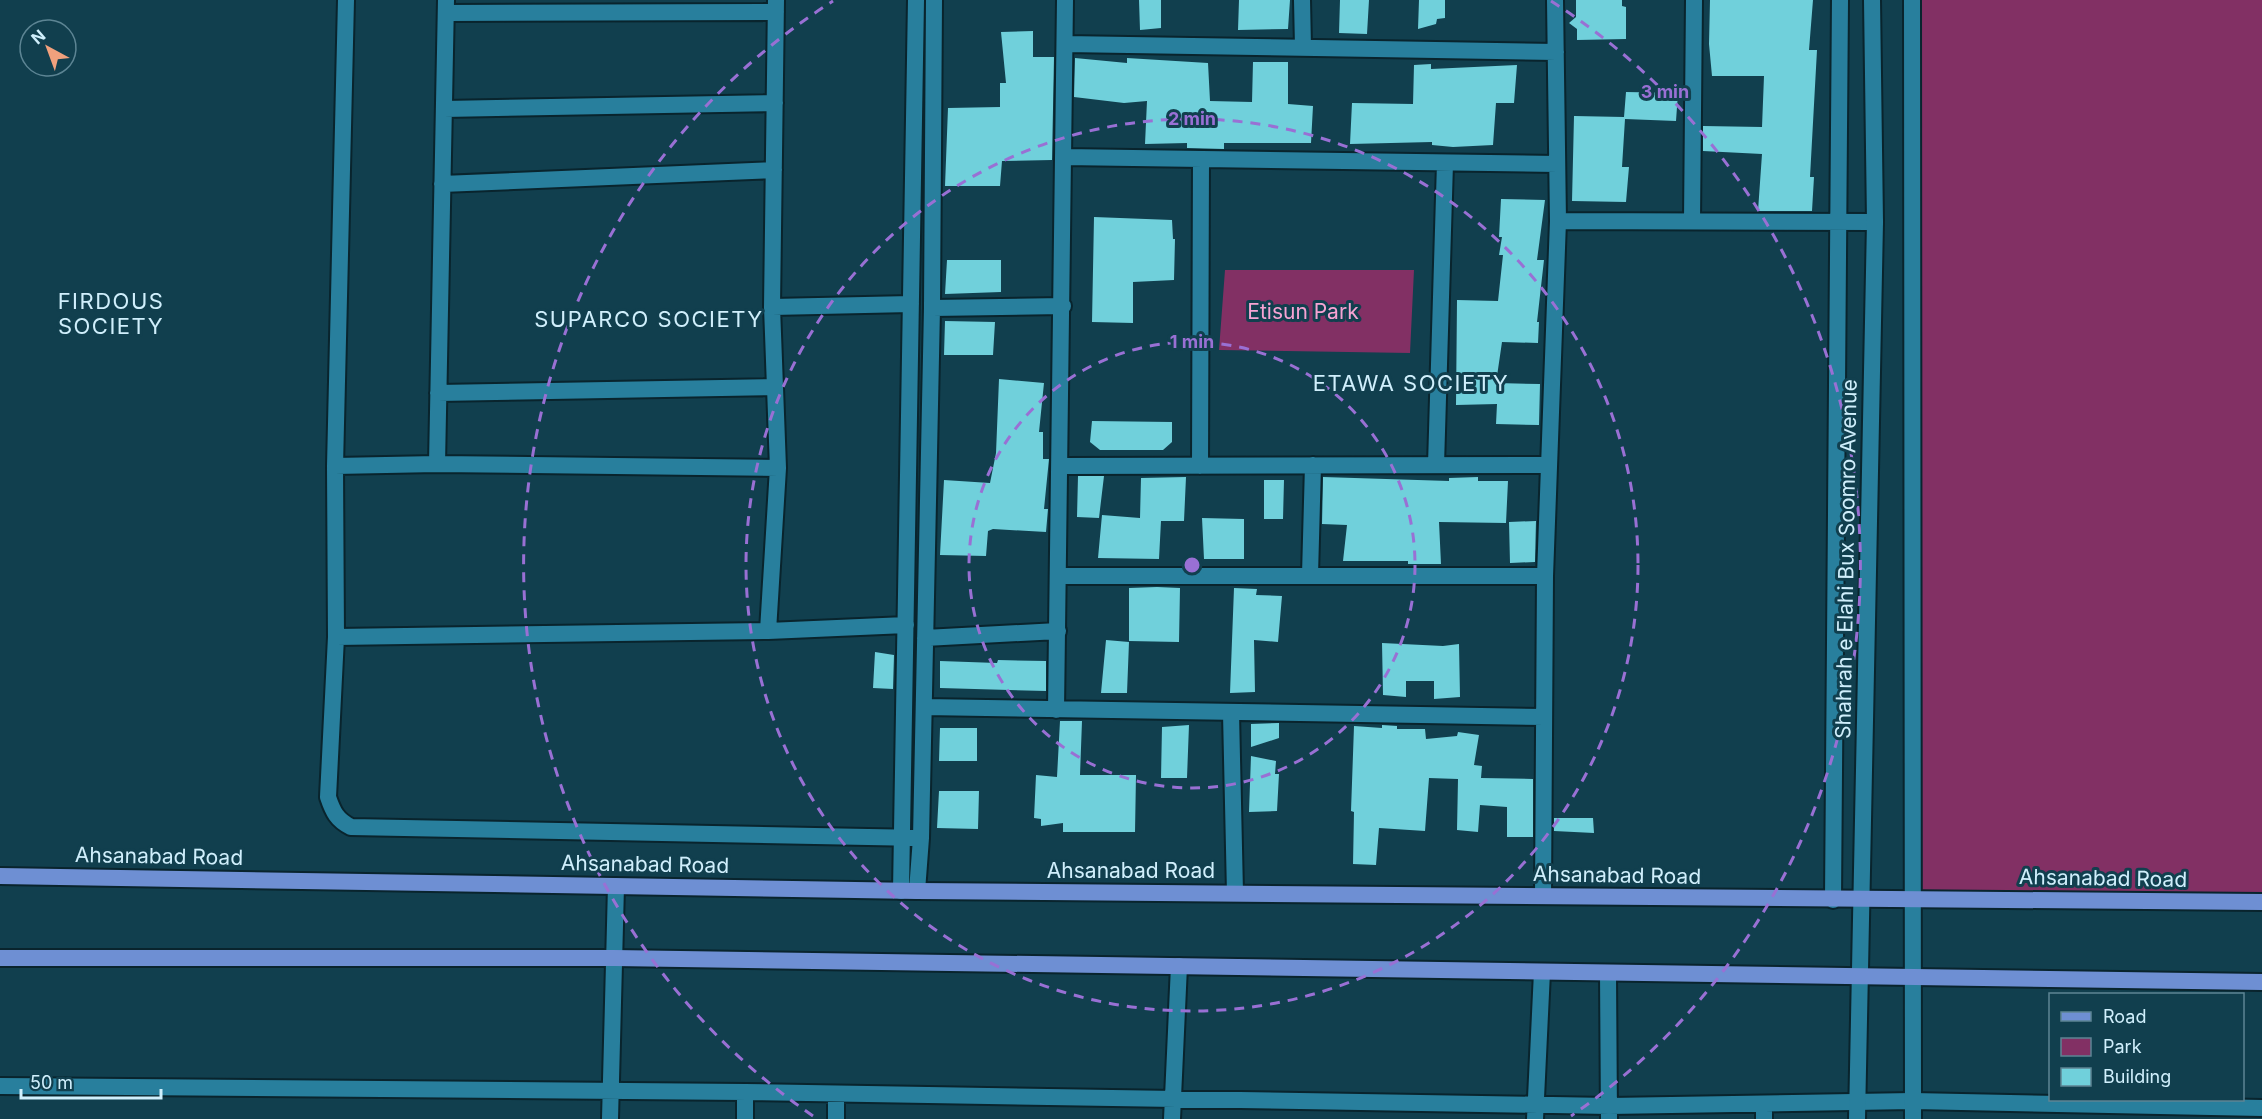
<svg xmlns="http://www.w3.org/2000/svg" width="2262" height="1119" font-family="Inter,sans-serif">
  <rect width="100%" height="100%" fill="#113f4e"/>
  <path fill="#823064" d="M 1918,0 L 2262,0 L 2262,897 L 1916,896 Z
    M 1225,270 L 1414,270 L 1410,353 L 1219,350 Z"/>
  <path fill="#70d0db" d="M 1139,0 L 1161,0 L 1161,28 L 1140,30 Z
    M 1239,0 L 1290,0 L 1288,29 L 1238,30 Z
    M 1340,0 L 1369,0 L 1367,34 L 1339,33 Z
    M 1419,0 L 1445,0 L 1445,18 L 1437,19 L 1436,24 L 1418,29 Z
    M 1576,0 L 1622,0 L 1622,6 L 1626,7 L 1626,39 L 1577,40 L 1577,29 L 1569,23 L 1576,17 Z
    M 1710,0 L 1813,0 L 1809,50 L 1817,50 L 1810,177 L 1814,177 L 1812,211 L 1758,211 L 1762,154 L 1703,151 L 1703,126 L 1762,127 L 1764,76 L 1712,76 L 1709,44 Z
    M 1033,31 L 1033,57 L 1054,57 L 1052,160 L 1002,161 L 1000,186 L 945,186 L 948,108 L 1000,107 L 1000,83 L 1006,83 L 1001,32 Z
    M 1075,58 L 1127,63 L 1127,58 L 1208,63 L 1210,101 L 1252,102 L 1253,62 L 1288,62 L 1288,104 L 1313,106 L 1311,143 L 1224,143 L 1224,149 L 1187,148 L 1187,143 L 1145,144 L 1147,101 L 1124,103 L 1074,97 Z
    M 1431,64 L 1431,69 L 1517,65 L 1514,103 L 1496,103 L 1493,145 L 1453,147 L 1432,145 L 1432,142 L 1350,144 L 1352,103 L 1413,104 L 1414,65 Z
    M 1626,92 L 1678,93 L 1676,121 L 1625,119 L 1622,167 L 1629,167 L 1626,202 L 1572,201 L 1574,116 L 1624,117 Z
    M 1501,199 L 1545,200 L 1537,260 L 1544,260 L 1537,322 L 1539,322 L 1538,343 L 1502,342 L 1496,383 L 1540,384 L 1539,425 L 1496,424 L 1497,404 L 1456,405 L 1457,300 L 1498,301 L 1503,255 L 1499,255 L 1502,237 L 1499,237 Z
    M 1094,217 L 1172,220 L 1173,239 L 1175,239 L 1174,280 L 1133,282 L 1133,323 L 1092,322 Z
    M 947,260 L 1001,260 L 1001,292 L 945,294 Z
    M 945,321 L 995,322 L 993,355 L 944,355 Z
    M 999,379 L 1044,383 L 1039,432 L 1043,432 L 1043,459 L 1049,459 L 1044,509 L 1048,509 L 1046,532 L 993,529 L 988,531 L 986,556 L 940,555 L 944,480 L 990,483 L 996,453 Z
    M 1092,421 L 1172,422 L 1172,442 L 1163,450 L 1100,450 L 1090,442 Z
    M 1078,476 L 1104,476 L 1099,518 L 1077,517 Z
    M 1186,477 L 1184,521 L 1161,521 L 1159,559 L 1098,558 L 1102,515 L 1140,518 L 1141,478 Z
    M 1323,477 L 1449,481 L 1449,478 L 1478,477 L 1478,481 L 1508,481 L 1506,523 L 1439,522 L 1441,564 L 1408,564 L 1408,561 L 1343,561 L 1347,525 L 1322,524 Z
    M 1264,480 L 1284,480 L 1283,519 L 1264,519 Z
    M 1202,518 L 1244,519 L 1244,559 L 1204,559 Z
    M 1536,521 L 1535,562 L 1510,563 L 1509,522 Z
    M 1157,587 L 1180,588 L 1179,642 L 1129,641 L 1129,588 Z
    M 1234,588 L 1257,589 L 1256,595 L 1282,596 L 1278,642 L 1254,640 L 1255,692 L 1230,693 Z
    M 1106,640 L 1129,642 L 1127,693 L 1101,693 Z
    M 1382,643 L 1443,646 L 1459,644 L 1460,697 L 1434,699 L 1434,681 L 1406,681 L 1406,697 L 1383,695 Z
    M 875,652 L 894,655 L 893,689 L 873,688 Z
    M 998,660 L 1046,661 L 1046,691 L 940,688 L 940,661 L 997,663 Z
    M 1060,721 L 1082,721 L 1080,775 L 1136,775 L 1135,832 L 1063,832 L 1063,823 L 1041,826 L 1041,819 L 1034,818 L 1036,775 L 1057,777 Z
    M 1279,723 L 1279,738 L 1251,747 L 1251,724 Z
    M 1189,725 L 1187,778 L 1161,778 L 1162,727 Z
    M 1382,725 L 1397,726 L 1397,729 L 1425,729 L 1426,739 L 1457,736 L 1458,732 L 1479,735 L 1474,765 L 1482,766 L 1481,778 L 1533,779 L 1533,837 L 1507,837 L 1507,807 L 1480,805 L 1478,832 L 1457,830 L 1458,779 L 1429,778 L 1425,831 L 1379,828 L 1376,865 L 1353,864 L 1354,812 L 1351,811 L 1354,726 L 1382,728 Z
    M 940,728 L 977,728 L 977,761 L 939,761 Z
    M 1251,756 L 1276,761 L 1275,774 L 1279,774 L 1277,811 L 1249,812 Z
    M 939,791 L 979,791 L 978,829 L 937,828 Z
    M 1554,818 L 1593,818 L 1594,833 L 1554,831 Z"/>
  <g fill="none" stroke-linecap="round" stroke-linejoin="round">
    <g stroke="#09242d" stroke-width="20">
      <path id="minor" d="M 346,0 L 335,466 L 336,637 L 328,797 C 333,812 337,820 351,827 L 921,838
        M 1302,0 L 1303,47
        M 446,13 L 776,12
        M 1065,44 L 1556,52
        M 444,109 L 775,103
        M 1064,157 L 1557,164
        M 442,184 L 774,170
        M 1558,221 L 1875,222
        M 1692,221 L 1694,0
        M 772,307 L 911,304
        M 932,308 L 1063,306
        M 438,393 L 775,387
        M 437,464 L 446,0
        M 1436,465 L 1445,163
        M 335,466 L 437,464 L 778,468
        M 1061,466 L 1549,465
        M 1200,466 L 1201,159
        M 1310,575 L 1313,465
        M 1059,576 L 1545,576
        M 768,631 L 778,468 L 772,307 L 776,0
        M 336,637 L 768,631 L 906,625
        M 925,638 L 1058,631
        M 924,707 L 1544,717
        M 1056,710 L 1065,0
        M 1231,713 L 1235,893
        M 901,891 L 916,0
        M 917,891 L 921,838 L 932,308 L 934,0
        M 1543,896 L 1545,576 L 1558,221 L 1555,0
        M 1833,900 L 1840,0
        M 1608,973 L 1609,1119
        M 0,1086 L 745,1092 L 1609,1106 L 1913,1101 L 2262,1108
        M 745,1092 L 745,1119
        M 836,1095 L 836,1119
        M 610,1119 L 616,886
        M 1172,1119 L 1179,966
        M 1535,1119 L 1542,972
        M 1764,1119 L 1764,1104"/>
    </g>
    <g stroke="#09242d" stroke-width="20">
      <path id="secondary" d="M 1912,0 L 1913,1119
        M 1857,1119 L 1875,222 L 1872,0"/>
    </g>
    <g stroke="#09242d" stroke-width="20">
      <path id="primary" d="M 0,876 L 917,891 L 2262,902
        M 0,958 L 614,958 L 2262,982"/>
    </g>
    <use href="#minor" stroke="#287f9d" stroke-width="16"/>
    <use href="#secondary" stroke="#287f9d" stroke-width="16"/>
    <use href="#primary" stroke="#6e8fd3" stroke-width="16"/>
  </g>
  <g fill="none" stroke="#9970d4" stroke-width="3" stroke-dasharray="10 8">
    <circle cx="1192" cy="565" r="223"/>
    <circle cx="1192" cy="565" r="446"/>
    <path d="M813 1116A669 669 0 0 1 833 1M1551 1A669 669 0 0 1 1571 1116"/>
  </g>
  <g text-anchor="middle" dominant-baseline="central" stroke-width="6" stroke-linejoin="round" paint-order="stroke">
    <g font-size="21" fill="#f7a3d3" stroke="#113f4e">
      <text x="1303" y="311">Etisun Park</text>
    </g>
    <g font-size="21" fill="#d0effc" stroke="#113f4e">
      <text transform="translate(1846 559) rotate(-89)">Shahrah e Elahi Bux Soomro Avenue</text>
      <text transform="translate(159 856) rotate(1)">Ahsanabad Road</text>
      <text transform="translate(645 864) rotate(1)">Ahsanabad Road</text>
      <text x="1131" y="870">Ahsanabad Road</text>
      <text transform="translate(1617 875) rotate(1)">Ahsanabad Road</text>
      <text transform="translate(2103 878) rotate(1)">Ahsanabad Road</text>
    </g>
    <g font-size="22" letter-spacing="1.5" fill="#d0effc" stroke="#113f4e">
      <text x="111" y="301">FIRDOUS<tspan x="111" dy="25">SOCIETY</tspan></text>
      <text x="649" y="319">SUPARCO SOCIETY</text>
      <text x="1411" y="383">ETAWA SOCIETY</text>
    </g>
  </g>
  <circle cx="1192" cy="565" r="9" fill="#9970d4" stroke="#113f4e" stroke-width="3"/>
  <g font-size="18" text-anchor="middle" font-weight="bold" fill="#9970d4" stroke="#113f4e" stroke-width="6" stroke-linejoin="round" paint-order="stroke">
    <text x="1665" y="98">3 min</text>
    <text x="1192" y="125">2 min</text>
    <text x="1192" y="348">1 min</text>
  </g>
  <rect x="2049" y="993" width="195" height="108" fill="#113f4e" stroke="#5d8594" stroke-width="1.5"/>
  <rect x="2061" y="1012" width="30" height="9" fill="#6e8fd3" stroke="#5d8594" stroke-width="1.5"/>
  <text x="2103" y="1023" font-size="18" fill="#d0effc">Road</text>
  <rect x="2061" y="1038" width="30" height="18" fill="#823064" stroke="#5d8594" stroke-width="1.5"/>
  <text x="2103" y="1053" font-size="18" fill="#d0effc">Park</text>
  <rect x="2061" y="1068" width="30" height="18" fill="#70d0db" stroke="#5d8594" stroke-width="1.5"/>
  <text x="2103" y="1083" font-size="18" fill="#d0effc">Building</text>
  <g transform="translate(48 48) rotate(319)"><circle r="28" fill="#113f4e" stroke="#5d8594" stroke-width="1.5"/>
  <path d="M0-4.5L10 22L0 15L-10 22Z" fill="#f1a17d"/>
  <text y="-9" font-size="16" font-weight="bold" text-anchor="middle" fill="#d0effc">N</text>
  </g>
  <path d="M21 1089v9h140v-9" fill="none" stroke="#d0effc" stroke-width="3"/>
  <text x="30" y="1089" font-size="18" fill="#d0effc" stroke="#113f4e" stroke-width="4.5" paint-order="stroke">50 m</text>
</svg>
